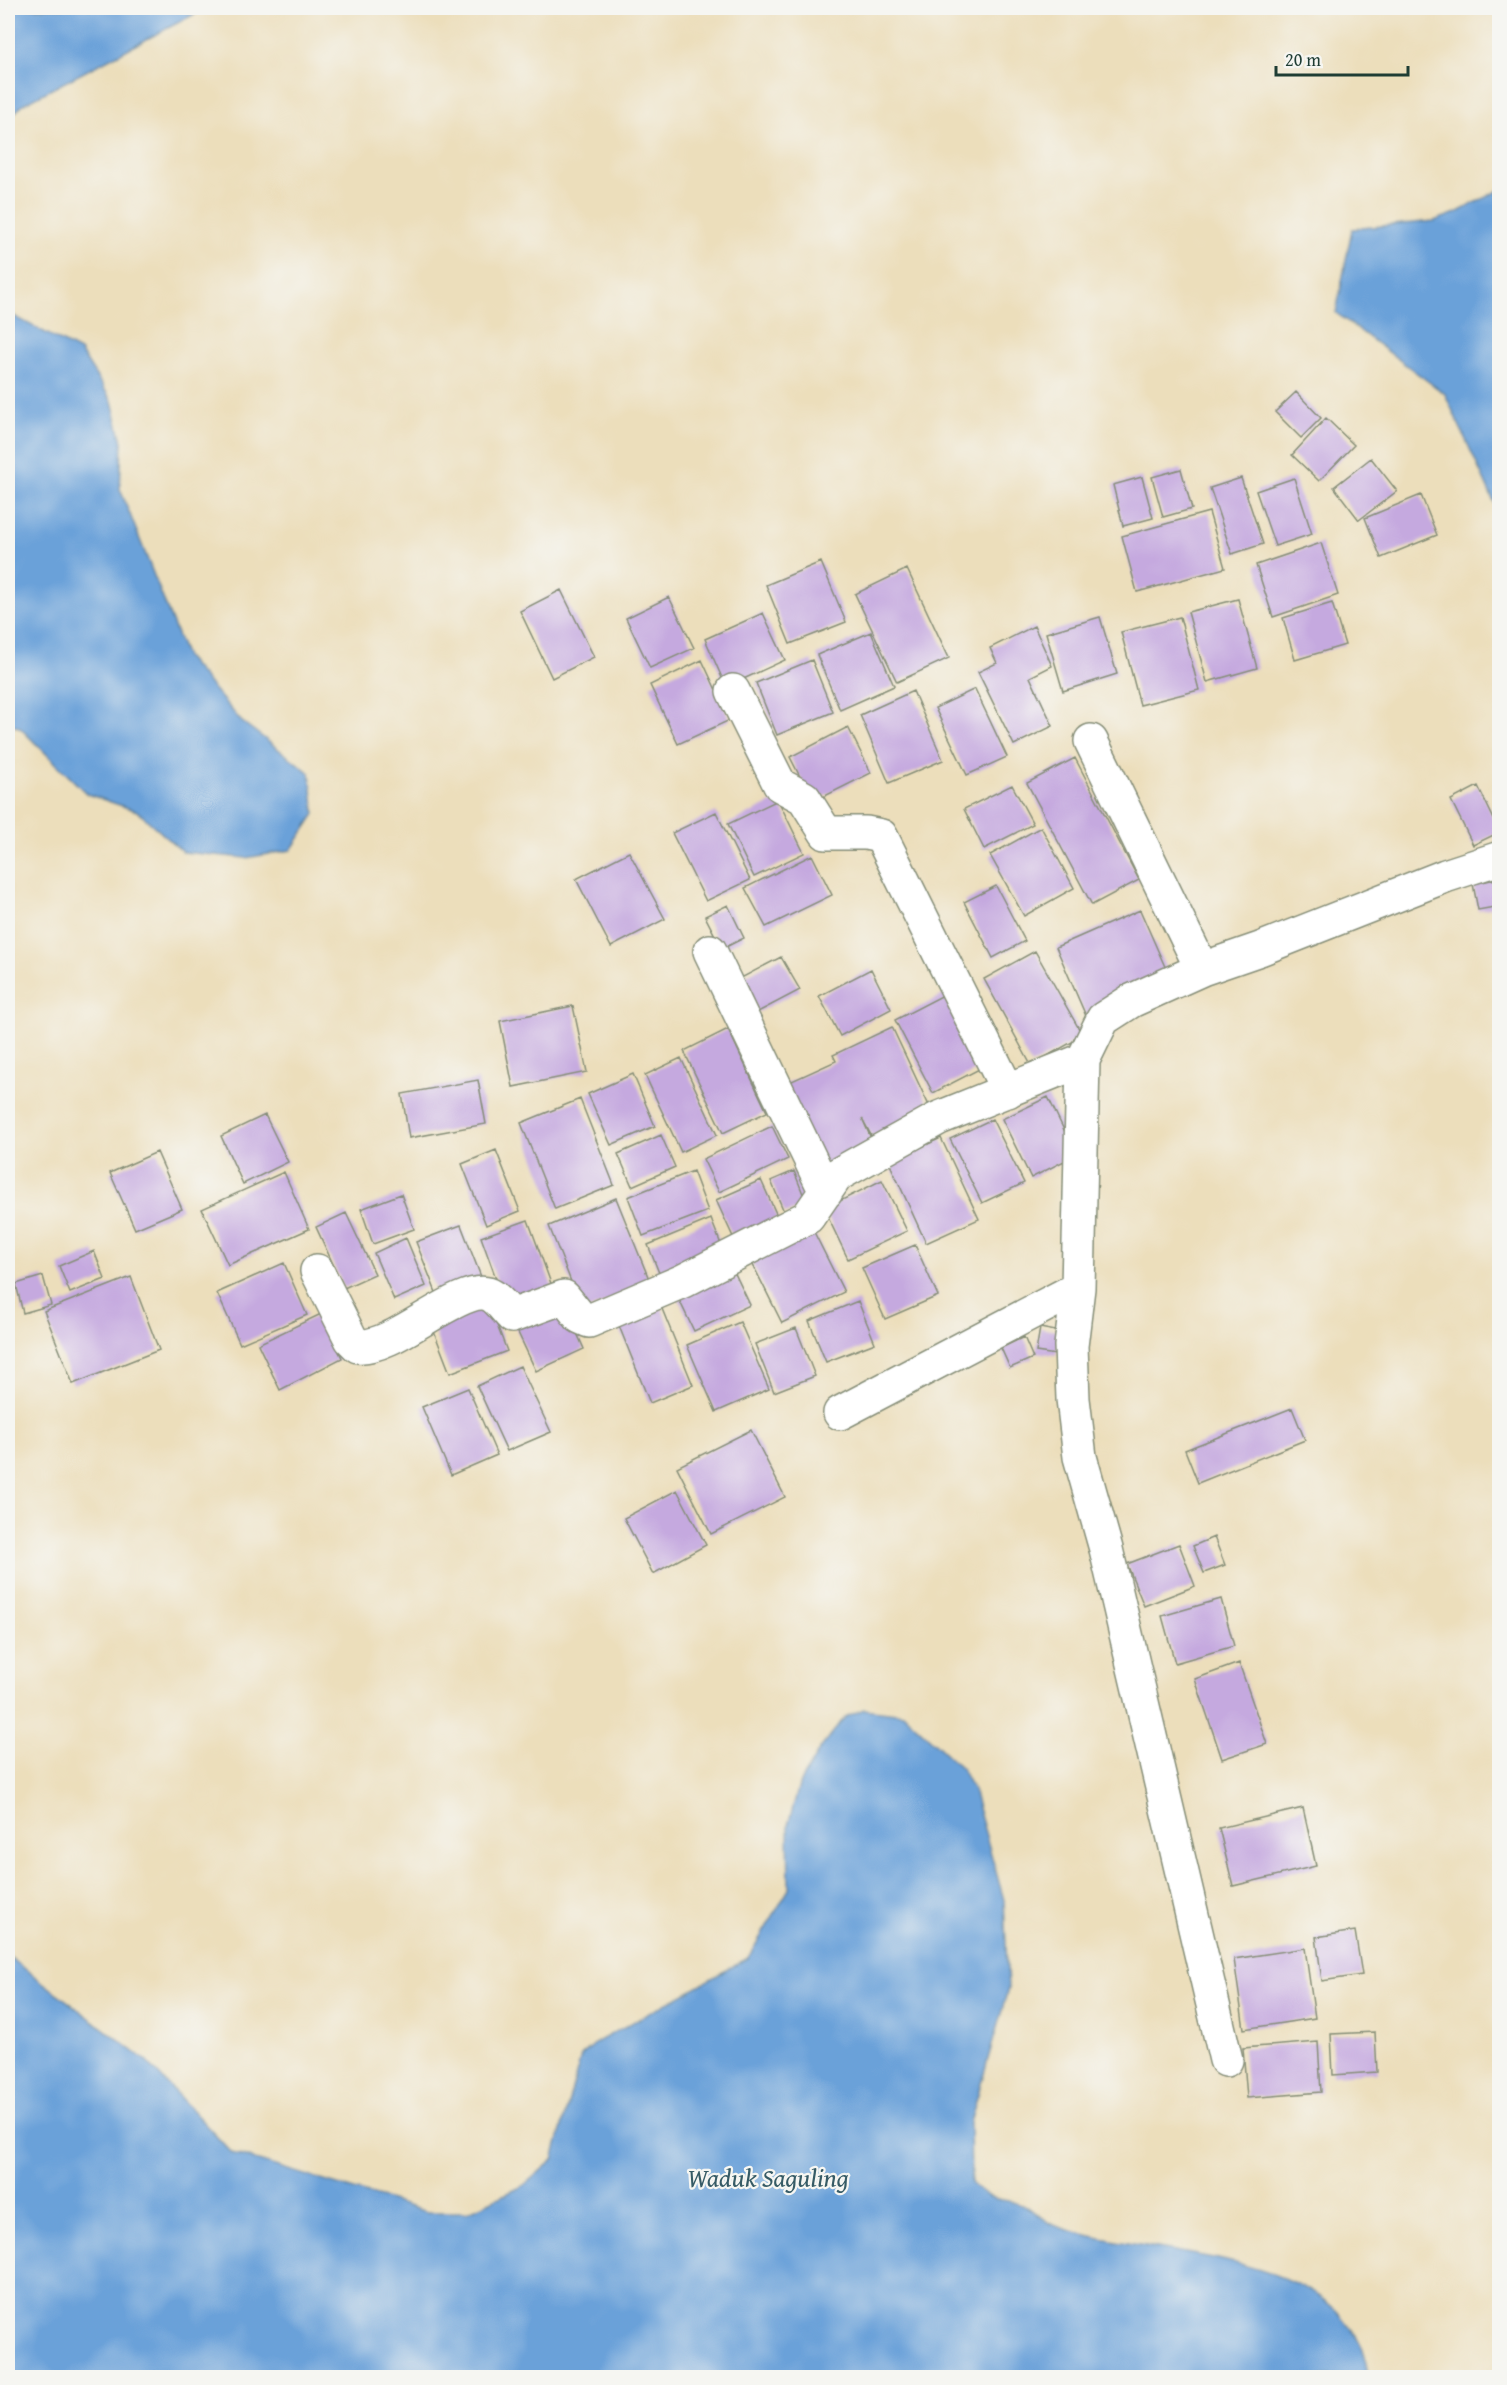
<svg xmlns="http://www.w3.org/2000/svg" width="1507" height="2385" font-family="'Gentium Book Plus',serif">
  <rect width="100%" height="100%" fill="#f6f6f2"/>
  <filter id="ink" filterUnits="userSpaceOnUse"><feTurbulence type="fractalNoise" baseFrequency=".0167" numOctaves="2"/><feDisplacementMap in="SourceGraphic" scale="12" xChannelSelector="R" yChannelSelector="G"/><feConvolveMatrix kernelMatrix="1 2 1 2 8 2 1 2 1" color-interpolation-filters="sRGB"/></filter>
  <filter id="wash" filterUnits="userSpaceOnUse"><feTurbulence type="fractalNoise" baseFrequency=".008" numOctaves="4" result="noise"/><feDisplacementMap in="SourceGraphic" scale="24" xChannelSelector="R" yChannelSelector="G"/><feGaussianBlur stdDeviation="1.35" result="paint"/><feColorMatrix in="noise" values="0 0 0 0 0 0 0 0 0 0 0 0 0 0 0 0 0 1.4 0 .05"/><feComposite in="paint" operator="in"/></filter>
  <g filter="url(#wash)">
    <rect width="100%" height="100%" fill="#ecdebb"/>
    <path fill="#6ba1d9" stroke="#456f86" stroke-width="1.5" d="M 8,8 L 206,8 L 23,104 L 8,120 Z
      M 1499,190 L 1499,513 L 1445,394 L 1336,313 L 1352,229 L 1434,221 L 1456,213 Z
      M 8,313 L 80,351 L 112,401 L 122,442 L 120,489 L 186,657 L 241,721 L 310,773 L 315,814 L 291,850 L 246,858 L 183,852 L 137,811 L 87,794 L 19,727 L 8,724 Z
      M 864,1709 L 904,1714 L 962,1769 L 973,1790 L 1004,1900 L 1008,1989 L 970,2122 L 971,2183 C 994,2206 999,2195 1024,2206 C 1037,2211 1046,2223 1059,2227 C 1152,2260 1356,2246 1368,2377 L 8,2377 L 8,1956 L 145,2060 L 232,2153 L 427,2212 L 467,2212 L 523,2186 L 553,2160 L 581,2056 L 597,2042 L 748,1958 L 789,1889 L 788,1825 L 800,1782 L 820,1749 L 845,1717 Z"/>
    <g id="blocks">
      <path fill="#c5a9df" d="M 1296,392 L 1321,418 L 1301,438 L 1275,412 Z
        M 1326,418 L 1354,445 L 1319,481 L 1292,455 Z
        M 1371,458 L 1397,491 L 1359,520 L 1334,487 Z
        M 1181,469 L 1192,509 L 1163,517 L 1152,477 Z
        M 1142,477 L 1153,518 L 1123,526 L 1113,485 Z
        M 1241,478 L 1263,544 L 1232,554 L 1210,488 Z
        M 1294,478 L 1312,534 L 1275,546 L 1256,491 Z
        M 1421,495 L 1437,535 L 1381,558 L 1365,518 Z
        M 1209,512 L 1225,568 L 1137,592 L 1122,536 Z
        M 1321,543 L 1338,595 L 1273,617 L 1256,565 Z
        M 821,562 L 846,622 L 790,644 L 766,585 Z
        M 907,569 L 949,658 L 897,682 L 855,594 Z
        M 561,590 L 594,657 L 552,678 L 520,611 Z
        M 669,597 L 694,648 L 650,668 L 626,618 Z
        M 1238,599 L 1257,668 L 1207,682 L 1188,612 Z
        M 1332,603 L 1345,645 L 1295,660 L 1283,618 Z
        M 763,613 L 785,660 L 726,687 L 705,639 Z
        M 1100,617 L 1117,674 L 1063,691 L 1046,633 Z
        M 1180,617 L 1199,690 L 1140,705 L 1121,632 Z
        M 1034,626 L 1052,666 L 1030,677 L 1053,726 L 1014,745 L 978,672 L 997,663 L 990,648 Z
        M 871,632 L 894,686 L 840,710 L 817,655 Z
        M 702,660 L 730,720 L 678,744 L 650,685 Z
        M 812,660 L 833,712 L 777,735 L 756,683 Z
        M 975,689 L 1007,757 L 967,775 L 935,708 Z
        M 913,691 L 943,760 L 889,783 L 860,715 Z
        M 848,727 L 871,773 L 813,802 L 790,757 Z
        M 1075,758 L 1139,880 L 1092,905 L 1027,783 Z
        M 1012,785 L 1033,824 L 984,849 L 964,809 Z
        M 1478,786 L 1500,832 L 1473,845 L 1451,800 Z
        M 778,800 L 804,853 L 754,877 L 728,824 Z
        M 716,812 L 750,880 L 706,901 L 672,833 Z
        M 1041,827 L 1074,888 L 1024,916 L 990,855 Z
        M 629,852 L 665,919 L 611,947 L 576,879 Z
        M 812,855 L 832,895 L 766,927 L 745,888 Z
        M 1500,878 L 1500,906 L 1478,910 L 1473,884 Z
        M 996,886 L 1025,941 L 993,958 L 964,902 Z
        M 728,905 L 744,938 L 722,949 L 705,916 Z
        M 1140,910 L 1170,978 L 1086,1016 L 1056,947 Z
        M 1035,951 L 1083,1036 L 1031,1065 L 984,979 Z
        M 781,957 L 800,990 L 758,1012 L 741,978 Z
        M 871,969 L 891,1009 L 840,1036 L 819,996 Z
        M 953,990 L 991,1063 L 933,1093 L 895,1020 Z
        M 573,1006 L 587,1072 L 513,1087 L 500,1021 Z
        M 892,1027 L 931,1110 L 872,1137 L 862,1118 L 873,1143 L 821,1167 L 783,1085 L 836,1061 L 833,1055 Z
        M 728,1029 L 767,1112 L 723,1133 L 684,1051 Z
        M 681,1058 L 717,1135 L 681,1152 L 645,1075 Z
        M 633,1074 L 655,1126 L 611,1145 L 588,1094 Z
        M 478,1080 L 486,1124 L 409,1138 L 402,1094 Z
        M 1048,1097 L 1076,1155 L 1031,1178 L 1002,1119 Z
        M 580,1099 L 614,1185 L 555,1209 L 521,1123 Z
        M 265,1115 L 288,1162 L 243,1184 L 221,1136 Z
        M 992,1119 L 1024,1183 L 982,1203 L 950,1139 Z
        M 772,1126 L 788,1159 L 719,1192 L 703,1159 Z
        M 661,1135 L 675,1167 L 632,1186 L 618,1154 Z
        M 941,1138 L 979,1219 L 926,1243 L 889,1162 Z
        M 496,1150 L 520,1211 L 486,1225 L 462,1164 Z
        M 157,1152 L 182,1209 L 135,1229 L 110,1173 Z
        M 693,1171 L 708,1211 L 643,1236 L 628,1197 Z
        M 794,1171 L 807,1204 L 785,1214 L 771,1181 Z
        M 284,1172 L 309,1229 L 228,1265 L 202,1209 Z
        M 761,1180 L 778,1218 L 734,1239 L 716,1200 Z
        M 882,1180 L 907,1231 L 848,1259 L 824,1209 Z
        M 401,1194 L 414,1229 L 373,1244 L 361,1209 Z
        M 616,1198 L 651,1284 L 583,1312 L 549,1226 Z
        M 346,1213 L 375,1274 L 344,1288 L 316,1227 Z
        M 711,1219 L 724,1252 L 661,1278 L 648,1245 Z
        M 528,1220 L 553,1289 L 506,1306 L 481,1237 Z
        M 461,1225 L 483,1282 L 439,1300 L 416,1242 Z
        M 811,1226 L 844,1292 L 782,1323 L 749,1257 Z
        M 406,1238 L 426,1286 L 394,1300 L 374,1253 Z
        M 915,1245 L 938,1296 L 885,1319 L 862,1268 Z
        M 94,1251 L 105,1279 L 70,1293 L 59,1266 Z
        M 284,1263 L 307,1315 L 240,1344 L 217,1293 Z
        M 730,1263 L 750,1305 L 694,1331 L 674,1289 Z
        M 43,1276 L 51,1305 L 23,1313 L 16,1284 Z
        M 131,1277 L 159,1350 L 73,1384 L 44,1311 Z
        M 658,1299 L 693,1385 L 650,1403 L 615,1316 Z
        M 858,1301 L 875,1343 L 826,1362 L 809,1321 Z
        M 488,1302 L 507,1351 L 450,1373 L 431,1324 Z
        M 563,1302 L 584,1349 L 536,1371 L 514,1324 Z
        M 321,1314 L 342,1358 L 280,1390 L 258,1344 Z
        M 740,1322 L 769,1389 L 716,1412 L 687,1345 Z
        M 796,1328 L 815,1376 L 774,1392 L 755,1344 Z
        M 1040,1328 L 1061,1332 L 1056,1355 L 1036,1352 Z
        M 1024,1337 L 1033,1358 L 1010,1368 L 1001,1348 Z
        M 520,1366 L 551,1432 L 507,1451 L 477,1386 Z
        M 468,1388 L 497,1455 L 451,1475 L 422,1407 Z
        M 1292,1408 L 1305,1440 L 1198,1483 L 1185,1450 Z
        M 751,1430 L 785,1497 L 711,1534 L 677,1467 Z
        M 677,1490 L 706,1545 L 653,1574 L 624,1518 Z
        M 1214,1537 L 1225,1565 L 1204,1573 L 1193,1546 Z
        M 1179,1544 L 1195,1586 L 1144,1606 L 1127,1564 Z
        M 1221,1599 L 1234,1646 L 1175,1663 L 1162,1616 Z
        M 1239,1663 L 1267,1744 L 1222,1759 L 1195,1679 Z
        M 1303,1808 L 1316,1866 L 1233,1886 L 1219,1828 Z
        M 1355,1931 L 1362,1975 L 1322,1981 L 1316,1937 Z
        M 1305,1948 L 1315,2018 L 1244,2029 L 1234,1959 Z
        M 1375,2032 L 1377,2072 L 1333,2075 L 1331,2034 Z
        M 1318,2042 L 1321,2092 L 1247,2098 L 1243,2048 Z"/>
    </g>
  </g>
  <g filter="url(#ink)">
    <use href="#blocks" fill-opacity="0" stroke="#868e78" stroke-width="1.5"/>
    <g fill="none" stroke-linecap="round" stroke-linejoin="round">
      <g stroke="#868e78" stroke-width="36">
        <path id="minor" d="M 733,691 L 780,785 L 804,798 L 826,833 L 866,833 L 881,836 L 1008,1091
          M 1091,741 L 1202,969
          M 710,951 L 826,1192
          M 317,1271 L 351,1339 L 358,1346 C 393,1350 459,1285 488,1294 C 497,1297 505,1309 512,1316 L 564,1297 L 580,1317 L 589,1321 L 683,1281 L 808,1217 L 837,1175 L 939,1118 L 1083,1060
          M 840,1413 L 1078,1288
          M 1226,2060 L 1106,1549 L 1080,1457 L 1073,1399 L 1071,1346 L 1078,1288 L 1083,1060 L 1103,1019 L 1131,1001 L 1202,969 L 1260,949 L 1445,876 L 1500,858"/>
      </g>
      <use href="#minor" stroke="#fff" stroke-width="33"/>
    </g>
  </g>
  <g text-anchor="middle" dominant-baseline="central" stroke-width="4.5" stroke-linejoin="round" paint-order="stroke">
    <g font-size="26" font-style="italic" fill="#365b66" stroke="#f6f6f2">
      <text x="768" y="2177">Waduk Saguling</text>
    </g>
  </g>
  <rect width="1507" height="2385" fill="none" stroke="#f6f6f2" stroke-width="30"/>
  <path d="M1276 66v9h132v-9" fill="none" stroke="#1f3d34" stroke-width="3"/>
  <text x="1285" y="66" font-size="18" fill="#1f3d34" stroke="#f6f6f2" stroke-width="4.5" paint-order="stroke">20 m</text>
</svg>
